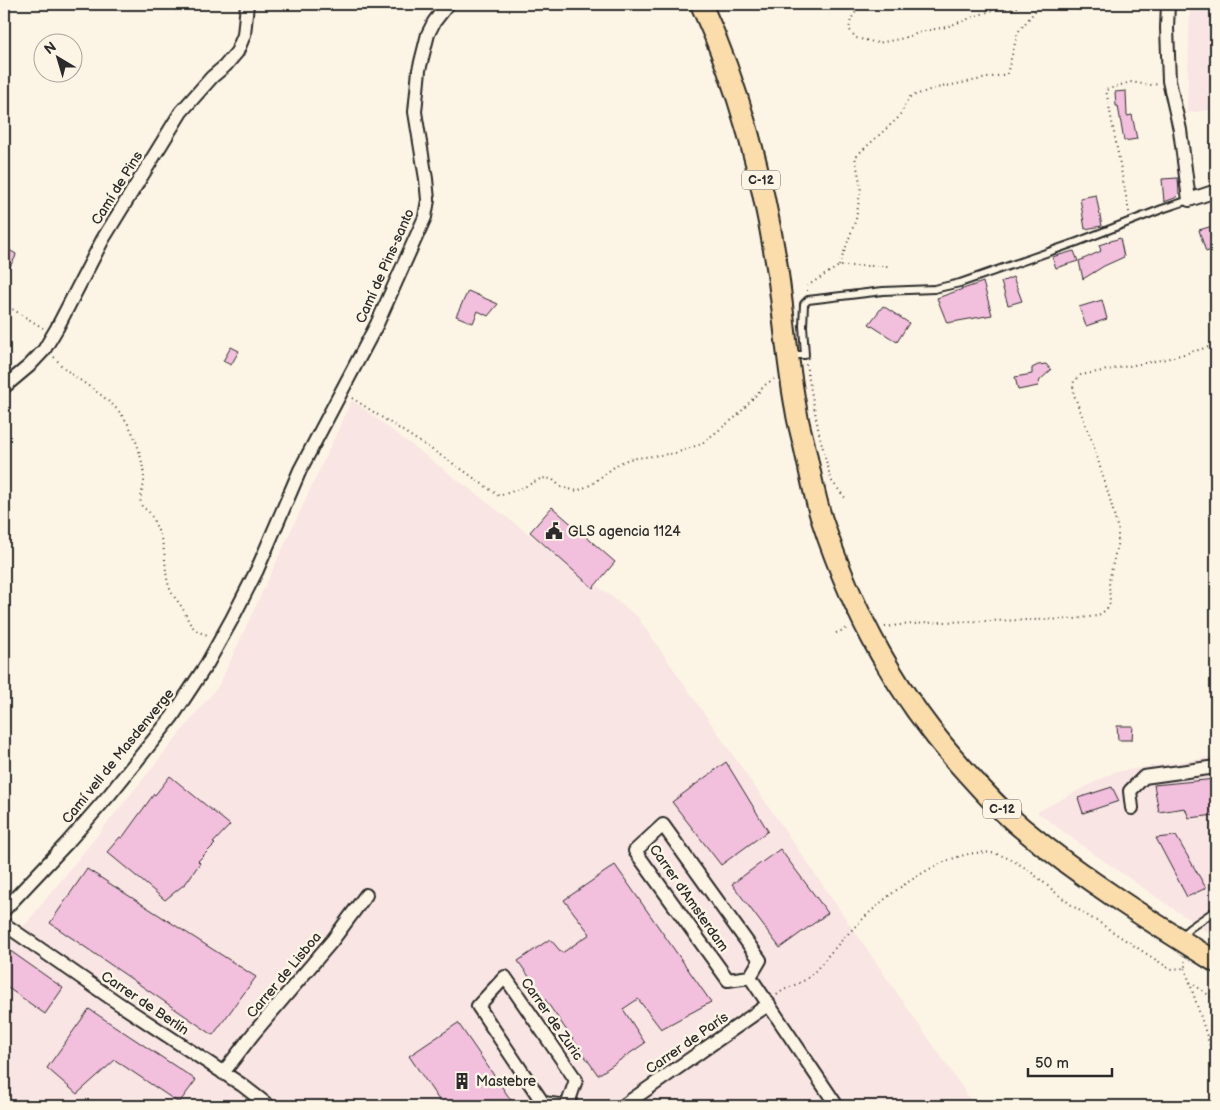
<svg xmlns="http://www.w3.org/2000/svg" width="1220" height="1110" font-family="'Balsamiq Sans',sans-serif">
  <rect width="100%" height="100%" fill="#fcf5e5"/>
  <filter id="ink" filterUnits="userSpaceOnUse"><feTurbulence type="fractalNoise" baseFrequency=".02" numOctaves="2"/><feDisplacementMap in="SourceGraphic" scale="10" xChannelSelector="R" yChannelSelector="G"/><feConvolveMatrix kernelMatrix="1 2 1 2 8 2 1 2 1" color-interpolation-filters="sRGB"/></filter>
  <g filter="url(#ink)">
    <path fill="#f9e5e3" d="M 1190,4 L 1216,4 L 1216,109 L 1187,113 Z
      M 352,400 L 637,616 L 975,1106 L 4,1106 L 4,949 L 24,926 L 219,685 Z
      M 1216,756 L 1216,938 L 1084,847 L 1037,812 L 1114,772 Z"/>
    <path fill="#f2bfdd" stroke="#2b2b2b" d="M 1126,91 L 1127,116 L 1132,115 L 1137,139 L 1124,141 L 1118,106 L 1116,106 L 1115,92 Z
      M 1178,178 L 1179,194 L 1175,198 L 1164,202 L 1162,179 Z
      M 1096,195 L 1102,226 L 1085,229 L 1080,198 Z
      M 1216,225 L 1216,245 L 1214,249 L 1206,252 L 1199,230 Z
      M 1120,238 L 1124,257 L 1104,266 L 1083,279 L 1079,261 L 1101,251 L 1099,245 Z
      M 4,247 L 16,254 L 15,258 L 4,276 Z
      M 1074,251 L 1078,261 L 1056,268 L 1052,257 Z
      M 1013,277 L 1022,301 L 1008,305 L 1001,282 Z
      M 983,282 L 992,315 L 947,323 L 937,298 Z
      M 468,291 L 498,304 L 488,316 L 478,311 L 473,323 L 456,316 Z
      M 1102,300 L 1107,319 L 1086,326 L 1079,307 Z
      M 883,306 L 909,323 L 897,342 L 869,324 Z
      M 231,347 L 239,351 L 231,365 L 223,361 Z
      M 1046,364 L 1051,370 L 1040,380 L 1038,386 L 1018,390 L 1015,377 L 1032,374 L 1032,368 L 1038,365 Z
      M 552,507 L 615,562 L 593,588 L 530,532 Z
      M 1117,726 L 1133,726 L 1132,740 L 1118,740 Z
      M 726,762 L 768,831 L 721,865 L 672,802 Z
      M 170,776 L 230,825 L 213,843 L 215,844 L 198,861 L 200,863 L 186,883 L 165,900 L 107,852 L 120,837 L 122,838 L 154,794 L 155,795 Z
      M 1216,779 L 1216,815 L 1189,818 L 1185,808 L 1159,812 L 1154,785 Z
      M 1112,787 L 1119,801 L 1083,813 L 1078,798 Z
      M 1176,836 L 1206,888 L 1187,897 L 1156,838 Z
      M 780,849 L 828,913 L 780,948 L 732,884 Z
      M 615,865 L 711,1002 L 661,1029 L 638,999 L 623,1009 L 645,1043 L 598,1075 L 518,961 L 550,939 L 562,953 L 590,934 L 564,900 Z
      M 87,869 L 256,977 L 213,1035 L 50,923 Z
      M 9,950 L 63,988 L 45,1014 L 4,985 L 4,951 Z
      M 89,1009 L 196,1080 L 179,1103 L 115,1060 L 77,1094 L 47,1068 Z
      M 458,1023 L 515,1106 L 443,1106 L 409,1056 Z"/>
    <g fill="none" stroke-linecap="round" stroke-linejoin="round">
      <g stroke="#2b2b2b" stroke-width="10">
        <path id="lane" d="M 790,355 L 805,355 L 803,326 L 804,304 L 808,300 L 883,291 L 934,289 L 960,283 L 1077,242 L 1162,209 L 1189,200
          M 1181,936 L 1190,928 L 1216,910"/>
      </g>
      <g stroke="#2b2b2b" stroke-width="16">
        <path id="street" d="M 1168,4 L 1167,28 L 1169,81 L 1180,130 L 1189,200 L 1216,191
          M 4,387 L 29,366 L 44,350 L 57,328 L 103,239 L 181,112 L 212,77 L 225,66 L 237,52 L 244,35 L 247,4
          M 1132,808 L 1130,791 L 1144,777 L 1216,767
          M 663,825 L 760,960 L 750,977 L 728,980 L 635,851 Z
          M 4,910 L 67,843 L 110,794 L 172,717 L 207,664 L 232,619 L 257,570 L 300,470 L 377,324 L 425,217 L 428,200 L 426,179 L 415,112 L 419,70 L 428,34 L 434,22 L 448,4
          M 4,924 L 118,1003 L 242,1085 L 269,1106
          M 505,977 L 576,1080 L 567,1106 L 543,1103 L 478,1006 Z
          M 750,977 L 837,1106
          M 223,1073 L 253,1034 L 332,941 L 366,895
          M 623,1106 L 769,1004"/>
      </g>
      <g stroke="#2b2b2b" stroke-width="24">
        <path id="primary" d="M 701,4 C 740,89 762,175 777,267 C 784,314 787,362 796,409 C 798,424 803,439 806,454 C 811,476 815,499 822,520 C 854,616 898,697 966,772 C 984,792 1002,812 1023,829 C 1083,879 1150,921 1216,962"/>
      </g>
      <path stroke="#2b2b2b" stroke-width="2" stroke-dasharray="1 4" stroke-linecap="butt" d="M 861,4 L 851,19 L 849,29 L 856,38 L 878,43 L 900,39 L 925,31 L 946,27 L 993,10 L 1016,7 L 1020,4
        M 1129,212 L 1106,90 L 1130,82 L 1150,85 L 1159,84
        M 839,266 L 856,219 L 861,187 L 855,157 L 898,118 L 910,97 L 932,89 L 1007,74 L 1018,32 L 1040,5 L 1045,4
        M 807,291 L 807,286 L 839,266 L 889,266
        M 4,304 L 43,328
        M 54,357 C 57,360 59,363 62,366 C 85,387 117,399 131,430 C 138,443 144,466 144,481 C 144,488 139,497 141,504 C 142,508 146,509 149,512 C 152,516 157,528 159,533 C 161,538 163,545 164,551 C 166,564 165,576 170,589 C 173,597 180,603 184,611 C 190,625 194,633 210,635
        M 806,364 L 819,433 L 831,480 L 846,499
        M 352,398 L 460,468 L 499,496 L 522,488 L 542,478 L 552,479 L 561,487 L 577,491 L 592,484 L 618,464 L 629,459 L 676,453 L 701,444 L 737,416 L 765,385 L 774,379
        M 885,627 L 900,625 L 941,622 L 1074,619 L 1097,616 L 1106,610 L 1110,603 L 1109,581 L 1118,541 L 1118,530 L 1110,499 L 1092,441 L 1074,395 L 1073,388 L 1074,381 L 1081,375 L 1166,359 L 1216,345
        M 836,633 L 848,628
        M 1185,968 L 1214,1058 L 1216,1072
        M 1190,982 L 1216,1000
        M 777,995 C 786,986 801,985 810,976 C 819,968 826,957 835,948 C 852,929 870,911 890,895 C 916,875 966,843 1000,855 C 1026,864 1044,884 1065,900 C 1076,909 1088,916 1100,923 C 1123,939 1147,954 1170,969 L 1185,968 L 1185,961"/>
      <use href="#lane" stroke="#fcf5e5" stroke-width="6"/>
      <use href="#street" stroke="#fcf5e5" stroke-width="12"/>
      <use href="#primary" stroke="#faddab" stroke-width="20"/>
    </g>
  </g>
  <defs>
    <g id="civic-bare" transform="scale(1.35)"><path d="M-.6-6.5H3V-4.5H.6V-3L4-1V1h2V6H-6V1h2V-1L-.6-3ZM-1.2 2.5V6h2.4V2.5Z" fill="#2b2b2b" stroke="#fcf5e5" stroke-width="2.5" paint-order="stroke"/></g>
    <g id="building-bare" transform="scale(1.35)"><path d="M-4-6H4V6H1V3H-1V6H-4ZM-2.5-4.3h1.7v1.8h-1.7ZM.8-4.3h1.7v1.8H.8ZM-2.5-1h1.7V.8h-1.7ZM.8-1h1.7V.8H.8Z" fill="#2b2b2b" stroke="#fcf5e5" stroke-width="2.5" paint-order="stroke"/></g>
  </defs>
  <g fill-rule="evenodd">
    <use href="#civic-bare" x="554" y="531"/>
    <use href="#building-bare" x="462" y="1081"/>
  </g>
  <g text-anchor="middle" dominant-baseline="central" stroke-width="5" stroke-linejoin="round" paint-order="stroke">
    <g fill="#fcf5e5" stroke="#6a6863" stroke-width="1">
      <rect x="742" y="170.5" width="38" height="19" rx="4"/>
      <rect x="983" y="799.5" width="38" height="19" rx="4"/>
    </g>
    <g font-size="12" font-weight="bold" fill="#2b2b2b">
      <text x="761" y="180">C-12</text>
      <text x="1002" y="809">C-12</text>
    </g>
    <g font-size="14" fill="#2b2b2b" stroke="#fcf5e5">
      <text transform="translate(117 188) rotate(-58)">Camí de Pins</text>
      <text transform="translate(385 266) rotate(-66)">Camí de Pins-santo</text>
      <text transform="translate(118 756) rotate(-51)">Camí vell de Masdenverge</text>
      <text transform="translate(689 898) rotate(55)">Carrer d'Amsterdam</text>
      <text transform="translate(284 975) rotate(-50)">Carrer de Lisboa</text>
      <text transform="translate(145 1003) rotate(34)">Carrer de Berlín</text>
      <text transform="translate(552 1019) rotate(55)">Carrer de Zuric</text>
      <text transform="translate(687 1043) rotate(-35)">Carrer de París</text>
    </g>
    <g font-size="14" fill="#2b2b2b" stroke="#fcf5e5" text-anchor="start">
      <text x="568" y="531">GLS agencia 1124</text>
      <text x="476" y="1081">Mastebre</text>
    </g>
  </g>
  <rect width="1220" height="1110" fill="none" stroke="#fcf5e5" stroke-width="20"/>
  <rect x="10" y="10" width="1200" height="1090" fill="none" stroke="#2b2b2b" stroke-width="2" filter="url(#ink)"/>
  <g transform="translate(58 58) rotate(322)"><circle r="24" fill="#fcf5e5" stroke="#a8a49b"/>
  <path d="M0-4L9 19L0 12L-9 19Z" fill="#2b2b2b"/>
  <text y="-8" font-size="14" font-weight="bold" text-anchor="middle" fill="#2b2b2b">N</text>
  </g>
  <path d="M1028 1068v8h84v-8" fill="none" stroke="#2b2b2b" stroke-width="2.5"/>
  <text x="1035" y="1068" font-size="15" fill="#2b2b2b" stroke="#fcf5e5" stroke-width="4" paint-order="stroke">50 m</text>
</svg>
